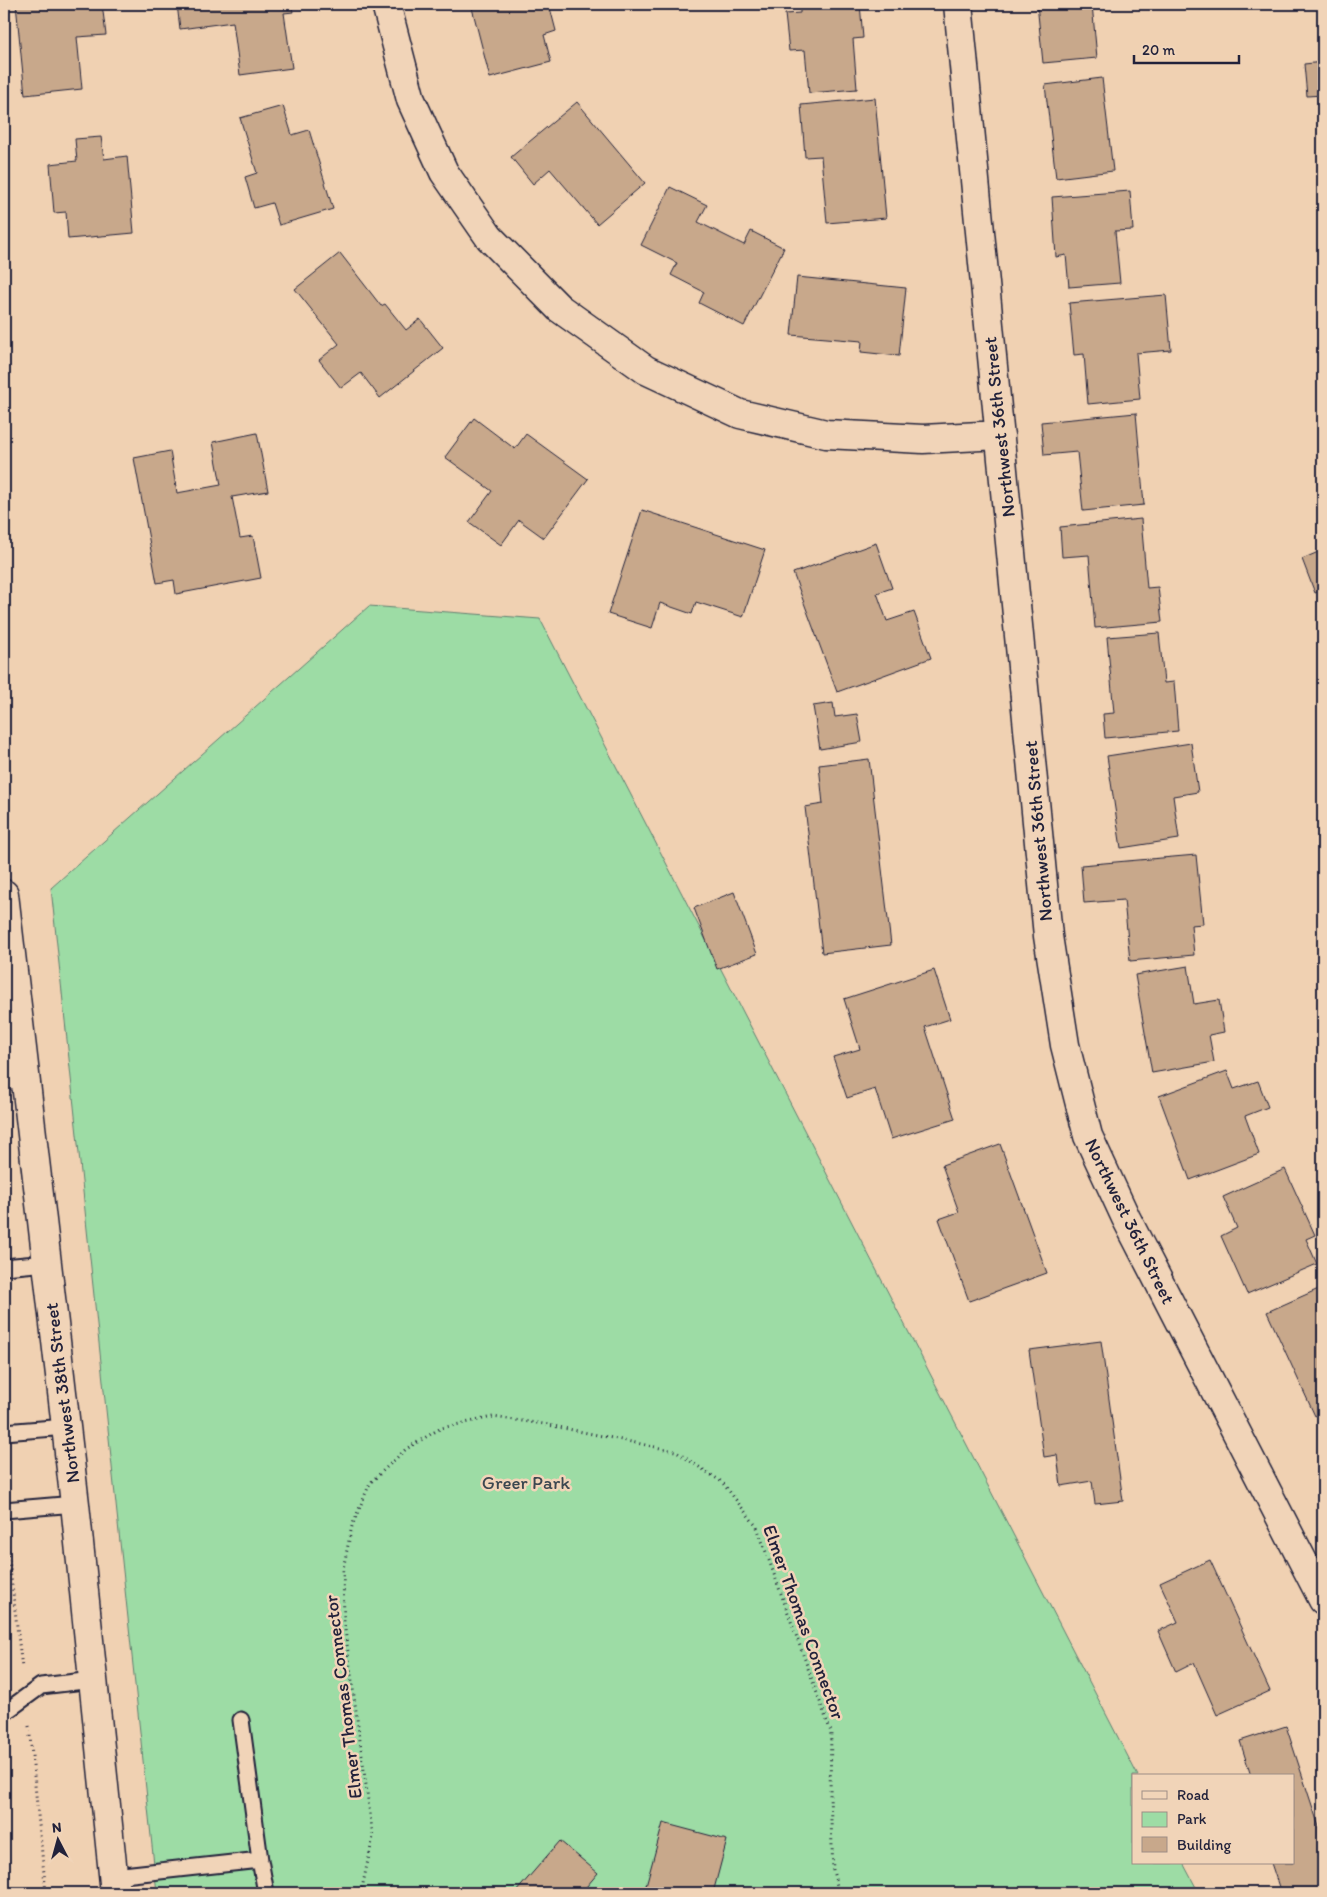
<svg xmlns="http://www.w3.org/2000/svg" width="1327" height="1897" font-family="Itim,sans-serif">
  <rect width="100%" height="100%" fill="#f0d1b2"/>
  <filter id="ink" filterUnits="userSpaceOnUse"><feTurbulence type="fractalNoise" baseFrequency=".02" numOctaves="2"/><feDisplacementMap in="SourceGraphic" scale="10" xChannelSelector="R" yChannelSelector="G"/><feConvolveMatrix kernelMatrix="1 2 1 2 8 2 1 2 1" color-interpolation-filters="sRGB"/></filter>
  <g filter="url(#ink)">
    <path fill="#9ddca5" stroke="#607f70" d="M 369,606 L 540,619 L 1138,1776 L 1133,1776 L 1133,1863 L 1183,1863 L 1199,1893 L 157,1893 L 51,888 Z"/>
    <path fill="#c8a88b" stroke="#22223b" d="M 16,4 L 102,4 L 106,35 L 77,37 L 82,89 L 25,95 Z
      M 177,4 L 291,4 L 293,12 L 284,13 L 292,68 L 240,75 L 233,22 L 180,29 Z
      M 471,4 L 549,4 L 556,31 L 544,35 L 551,62 L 490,78 Z
      M 800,4 L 860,4 L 863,38 L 853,39 L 857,89 L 809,93 L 805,50 L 789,51 L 785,14 L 800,13 Z
      M 1037,4 L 1092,4 L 1097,58 L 1043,63 Z
      M 1323,62 L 1323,95 L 1307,96 L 1304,64 Z
      M 1102,78 L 1113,171 L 1056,178 L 1045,85 Z
      M 875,98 L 886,218 L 827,223 L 821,156 L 805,157 L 801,105 Z
      M 577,102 L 645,183 L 597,224 L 550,169 L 533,184 L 511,157 Z
      M 283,106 L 292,135 L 309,130 L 333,209 L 279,225 L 272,203 L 254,208 L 245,177 L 257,173 L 240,118 Z
      M 101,137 L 104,159 L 127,156 L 134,233 L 68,239 L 66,212 L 54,213 L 50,164 L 77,161 L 75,139 Z
      M 670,187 L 707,205 L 698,222 L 744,245 L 751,231 L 784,248 L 744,326 L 699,303 L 704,292 L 671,275 L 677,263 L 641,245 Z
      M 1130,191 L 1133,230 L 1115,231 L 1120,283 L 1069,287 L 1066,255 L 1056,257 L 1052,197 Z
      M 340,253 L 381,306 L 385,304 L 406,330 L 420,319 L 443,348 L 380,398 L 361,373 L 341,388 L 319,360 L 339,344 L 295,289 Z
      M 797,277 L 906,288 L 899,356 L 861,352 L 862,341 L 791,335 Z
      M 1166,295 L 1171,350 L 1136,353 L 1140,399 L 1088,404 L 1084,354 L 1074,355 L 1069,303 Z
      M 1136,413 L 1144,505 L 1083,511 L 1077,452 L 1044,455 L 1041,422 Z
      M 474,418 L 515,449 L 526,434 L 588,479 L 544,538 L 519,520 L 501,545 L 469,522 L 492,491 L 445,457 Z
      M 257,433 L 268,491 L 232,497 L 240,538 L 253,536 L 261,578 L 176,594 L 174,580 L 157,583 L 134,458 L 170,451 L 177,493 L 221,485 L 213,442 Z
      M 642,510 L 765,550 L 743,617 L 696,602 L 692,614 L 660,603 L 652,628 L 608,614 Z
      M 1141,519 L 1147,588 L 1158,587 L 1162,622 L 1095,628 L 1089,555 L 1062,557 L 1060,527 Z
      M 876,543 L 892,588 L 877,593 L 887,621 L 914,612 L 931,658 L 837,692 L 793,573 Z
      M 1323,550 L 1323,590 L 1315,593 L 1302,559 Z
      M 1159,633 L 1164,683 L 1174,682 L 1178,731 L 1105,738 L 1103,714 L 1114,713 L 1107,637 Z
      M 833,703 L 835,717 L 857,714 L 862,742 L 820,749 L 813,706 Z
      M 1191,743 L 1198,792 L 1173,796 L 1179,839 L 1121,848 L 1107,756 Z
      M 869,759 L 891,945 L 822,953 L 805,807 L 823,804 L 819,765 Z
      M 1196,855 L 1203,924 L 1191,925 L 1194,955 L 1130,961 L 1124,900 L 1084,903 L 1081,865 Z
      M 734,892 L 757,954 L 717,969 L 694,908 Z
      M 1188,966 L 1194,1004 L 1219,1000 L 1224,1032 L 1209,1035 L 1214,1062 L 1152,1073 L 1135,975 Z
      M 934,970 L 950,1019 L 925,1027 L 955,1119 L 891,1139 L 875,1089 L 847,1098 L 833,1057 L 860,1049 L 844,999 Z
      M 1227,1071 L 1234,1089 L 1258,1081 L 1268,1107 L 1245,1116 L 1259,1154 L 1190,1180 L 1159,1096 Z
      M 1000,1144 L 1047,1273 L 969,1301 L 939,1219 L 959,1212 L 942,1165 Z
      M 1285,1169 L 1315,1235 L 1306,1239 L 1317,1264 L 1247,1294 L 1221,1236 L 1237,1228 L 1223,1197 Z
      M 1323,1287 L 1323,1412 L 1315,1416 L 1267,1312 Z
      M 1101,1341 L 1123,1501 L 1095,1504 L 1092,1481 L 1061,1486 L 1057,1455 L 1044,1457 L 1029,1350 Z
      M 1210,1560 L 1270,1691 L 1217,1715 L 1194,1663 L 1176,1672 L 1158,1631 L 1178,1622 L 1160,1583 Z
      M 1286,1726 L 1323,1839 L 1323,1893 L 1281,1893 L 1271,1863 L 1293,1863 L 1293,1776 L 1251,1776 L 1240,1741 Z
      M 663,1823 L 727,1840 L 713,1893 L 663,1893 L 645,1889 Z
      M 560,1841 L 598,1873 L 581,1893 L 515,1893 Z"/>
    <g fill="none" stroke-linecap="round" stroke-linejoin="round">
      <g stroke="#22223b" stroke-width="19">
        <path id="lane" d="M 4,1267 L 47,1263
          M 4,1432 L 66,1427
          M 4,1510 L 75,1504
          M 4,1713 L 41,1686 L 93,1680
          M 241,1720 L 260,1860 L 266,1893
          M 114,1876 L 260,1860"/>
      </g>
      <g stroke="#22223b" stroke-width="31">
        <path id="street" d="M 386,4 L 411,100 L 444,172 L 489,237 L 559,308 L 646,370 L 740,414 L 826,434 L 923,439 L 1000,435
          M 958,4 L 1048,936 L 1065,1045 L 1088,1136 L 1126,1218 L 1323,1600
          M 4,1076 L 24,1074"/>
      </g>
      <g stroke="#22223b" stroke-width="31">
        <path id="secondary" d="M 4,894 L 75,1504 L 115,1893"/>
      </g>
      <path stroke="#22223b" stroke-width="3" stroke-dasharray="1 4" stroke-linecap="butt" d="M 6,1535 L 22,1668
        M 29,1726 L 46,1893
        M 361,1893 L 373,1837 L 344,1622 L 343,1569 L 352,1526 L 370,1483 L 406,1449 L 441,1428 L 493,1417 L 544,1424 L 675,1451 L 722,1482 L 757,1527 L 831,1732 L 830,1795 L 833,1871 L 839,1893"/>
      <use href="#lane" stroke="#f1d4b8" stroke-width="15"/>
      <use href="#street" stroke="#f1d4b8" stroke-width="28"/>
      <use href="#secondary" stroke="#f1d4b8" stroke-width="28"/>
    </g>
  </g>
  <g text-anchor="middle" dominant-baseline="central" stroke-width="5" stroke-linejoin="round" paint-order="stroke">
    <g font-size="19" fill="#22223b" stroke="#f1d4b8">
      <text transform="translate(999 427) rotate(-96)">Northwest 36th Street</text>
      <text transform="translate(1038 831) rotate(-95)">Northwest 36th Street</text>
      <text transform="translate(1130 1221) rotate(64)">Northwest 36th Street</text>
      <text transform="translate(62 1393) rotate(-97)">Northwest 38th Street</text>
      <text transform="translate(804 1622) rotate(70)">Elmer Thomas Connector</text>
      <text transform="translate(343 1697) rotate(-97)">Elmer Thomas Connector</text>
    </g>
    <g font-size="19" fill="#3b4750" stroke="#f1d4b8">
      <text x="526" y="1482">Greer Park</text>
    </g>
  </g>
  <rect width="1327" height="1897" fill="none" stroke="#f1d4b8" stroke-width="20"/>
  <rect x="10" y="10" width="1307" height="1877" fill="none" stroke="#22223b" stroke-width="2" filter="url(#ink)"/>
  <rect x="1132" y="1774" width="162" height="90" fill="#f1d4b8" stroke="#9e8d86"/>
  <rect x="1142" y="1791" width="25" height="8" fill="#f1d4b8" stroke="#9e8d86"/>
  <text x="1177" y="1800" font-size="15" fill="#22223b">Road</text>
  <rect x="1142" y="1812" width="25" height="15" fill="#9ddca5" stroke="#9e8d86"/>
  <text x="1177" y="1824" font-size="15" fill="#22223b">Park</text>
  <rect x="1142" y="1837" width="25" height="15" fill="#c8a88b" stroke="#9e8d86"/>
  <text x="1177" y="1850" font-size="15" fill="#22223b">Building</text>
  <g transform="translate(58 1840) rotate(354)" stroke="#f1d4b8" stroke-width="4" paint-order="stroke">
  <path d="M0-4L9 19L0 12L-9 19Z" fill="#22223b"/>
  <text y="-8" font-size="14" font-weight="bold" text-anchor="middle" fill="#22223b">N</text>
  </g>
  <path d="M1134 55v8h105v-8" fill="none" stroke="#22223b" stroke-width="2.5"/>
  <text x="1142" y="55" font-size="15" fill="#22223b" stroke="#f1d4b8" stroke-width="4" paint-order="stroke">20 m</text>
</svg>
